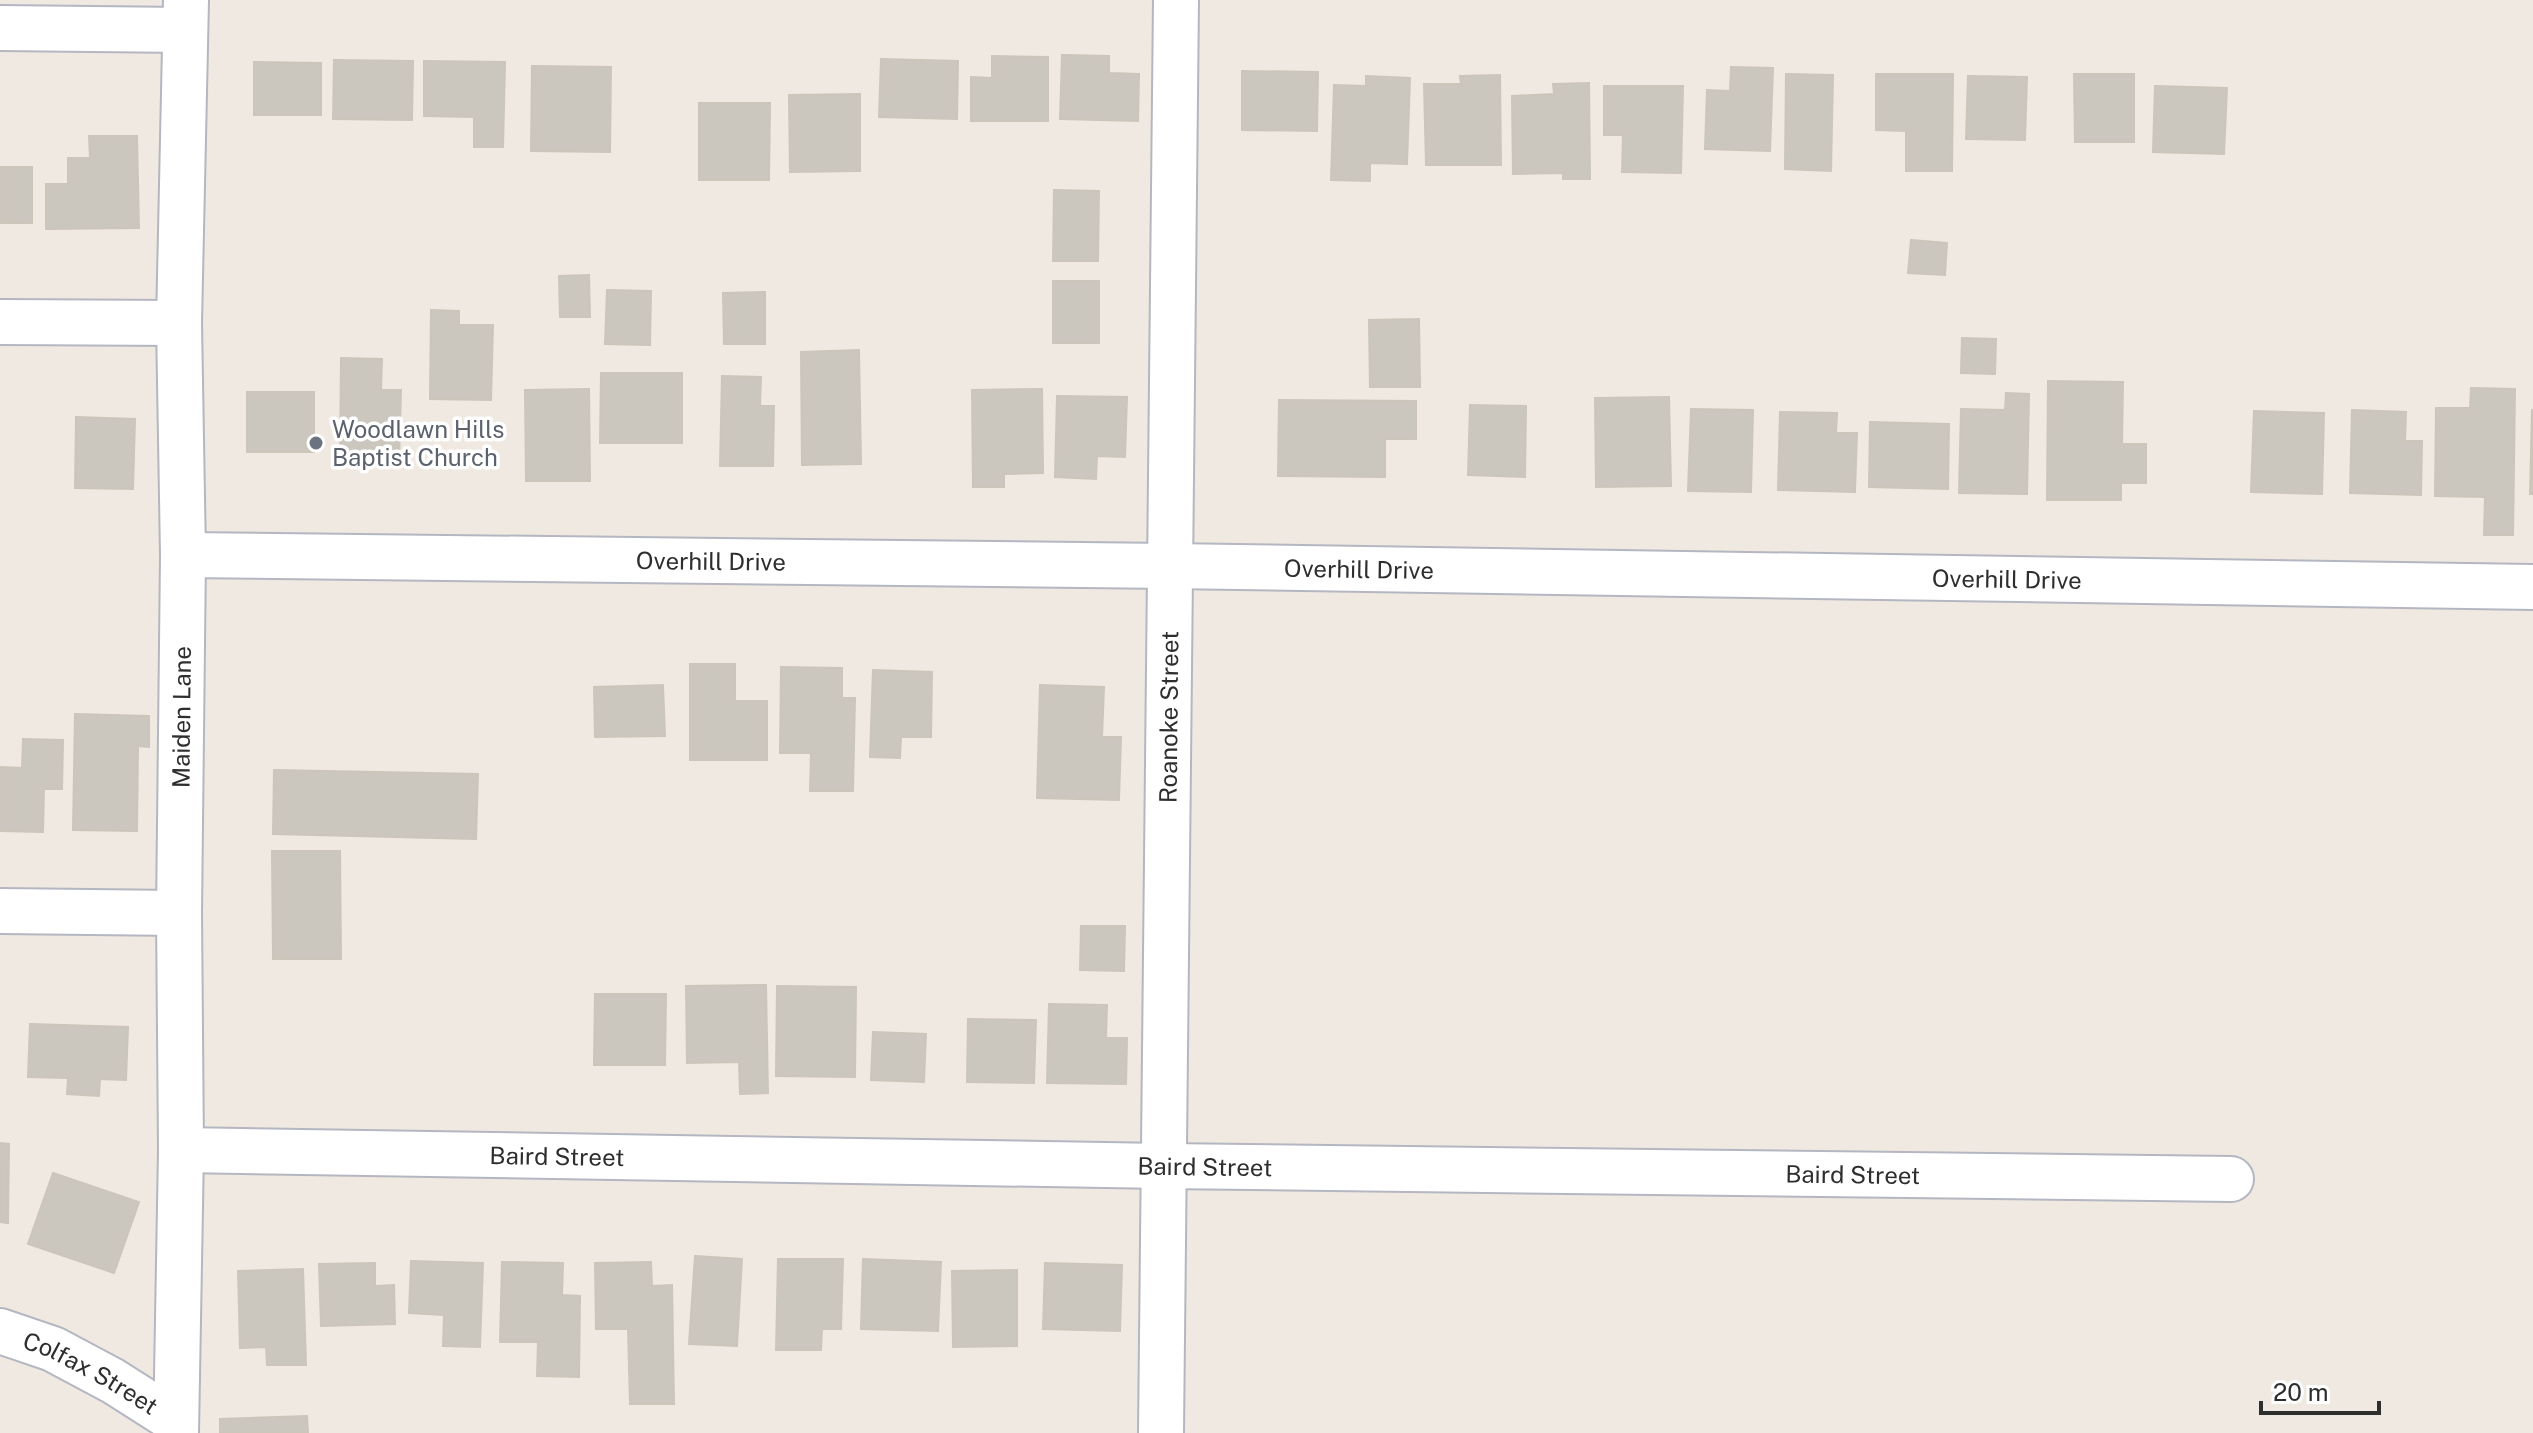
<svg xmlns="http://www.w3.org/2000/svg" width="2533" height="1433" font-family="'Public Sans',sans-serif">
  <rect width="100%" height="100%" fill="#efe9e1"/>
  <path fill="#cbc7bf" stroke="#cbc5ba" stroke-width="2" d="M 1062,55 L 1109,56 L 1109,73 L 1139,74 L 1138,121 L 1060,119 Z
    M 992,56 L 1048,57 L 1048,121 L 971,121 L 971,77 L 992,78 Z
    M 881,59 L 958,61 L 957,119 L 879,117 Z
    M 334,60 L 413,61 L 412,120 L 333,119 Z
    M 424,61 L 505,62 L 503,147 L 474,147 L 474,117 L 424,116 Z
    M 254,62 L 321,63 L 321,115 L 254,115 Z
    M 532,66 L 611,67 L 610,152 L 531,151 Z
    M 1731,67 L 1773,68 L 1770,151 L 1705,149 L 1707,90 L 1730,91 Z
    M 1242,71 L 1318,72 L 1317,131 L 1242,130 Z
    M 1786,74 L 1833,75 L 1831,171 L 1785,169 Z
    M 1876,74 L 1953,74 L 1952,171 L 1906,171 L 1906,131 L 1876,130 Z
    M 2074,74 L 2134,74 L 2134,142 L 2075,142 Z
    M 1500,75 L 1501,165 L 1426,165 L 1424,84 L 1461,84 L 1460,76 Z
    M 1366,76 L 1410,78 L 1407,164 L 1370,163 L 1370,181 L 1331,180 L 1334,85 L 1366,86 Z
    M 1968,76 L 2027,77 L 2025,140 L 1966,139 Z
    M 1589,83 L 1590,179 L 1563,179 L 1563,173 L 1513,174 L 1512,96 L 1554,94 L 1553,84 Z
    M 1604,86 L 1683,86 L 1681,173 L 1622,172 L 1623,135 L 1604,135 Z
    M 2155,86 L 2227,88 L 2224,154 L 2153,152 Z
    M 860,94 L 860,171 L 790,172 L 789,95 Z
    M 699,103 L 770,103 L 769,180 L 699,180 Z
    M 89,136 L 137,136 L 139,228 L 46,229 L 46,184 L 68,184 L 68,158 L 90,158 Z
    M 0,167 L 32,167 L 32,223 L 0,223 Z
    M 1054,190 L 1099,191 L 1098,261 L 1053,261 Z
    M 1911,240 L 1947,243 L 1945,275 L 1908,273 Z
    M 589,275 L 590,317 L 560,317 L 559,276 Z
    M 1053,281 L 1099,281 L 1099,343 L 1053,343 Z
    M 607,290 L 651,291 L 650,345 L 605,344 Z
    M 765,292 L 765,344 L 724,344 L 723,293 Z
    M 431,310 L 459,311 L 459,325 L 493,325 L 491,400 L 430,399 Z
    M 1419,319 L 1420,387 L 1370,387 L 1369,320 Z
    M 1962,338 L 1996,339 L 1995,374 L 1961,373 Z
    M 859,350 L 861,464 L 802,465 L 801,352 Z
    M 341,358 L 382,359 L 381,390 L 401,390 L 399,462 L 340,460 Z
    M 601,373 L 682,373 L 682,443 L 600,443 Z
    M 722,376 L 761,377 L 760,406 L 774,406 L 773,466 L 720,466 Z
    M 2048,381 L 2123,382 L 2122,444 L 2146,444 L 2146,483 L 2121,483 L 2121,500 L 2047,500 Z
    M 2471,388 L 2515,389 L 2513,535 L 2484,535 L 2485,497 L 2435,496 L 2436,408 L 2470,408 Z
    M 589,389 L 590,481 L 526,481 L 525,390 Z
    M 1042,389 L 1043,473 L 1004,474 L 1004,487 L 973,487 L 972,390 Z
    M 247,392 L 314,392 L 314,452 L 247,452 Z
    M 2006,393 L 2029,394 L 2027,494 L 1959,493 L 1961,409 L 2005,410 Z
    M 1057,396 L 1127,397 L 1125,457 L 1097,456 L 1096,479 L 1055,477 Z
    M 1669,397 L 1671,486 L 1596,487 L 1595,398 Z
    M 1279,400 L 1416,401 L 1416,439 L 1385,439 L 1385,477 L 1278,476 Z
    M 1470,405 L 1526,406 L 1525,477 L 1468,475 Z
    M 1691,409 L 1753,410 L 1751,492 L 1688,491 Z
    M 2352,410 L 2406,412 L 2405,441 L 2422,441 L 2421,495 L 2350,493 Z
    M 2532,410 L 2533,410 L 2533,494 L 2530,494 Z
    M 2254,411 L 2324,413 L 2322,494 L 2251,492 Z
    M 1780,412 L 1837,413 L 1836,433 L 1857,433 L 1855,492 L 1778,490 Z
    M 76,417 L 135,419 L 133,489 L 75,488 Z
    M 1870,422 L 1949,424 L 1948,489 L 1869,487 Z
    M 690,664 L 735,664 L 735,701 L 767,701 L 767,760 L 690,760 Z
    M 781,667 L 842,668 L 842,698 L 855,698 L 853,791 L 810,791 L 811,753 L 780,753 Z
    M 873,670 L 932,672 L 931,737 L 901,737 L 900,758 L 870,757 Z
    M 663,685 L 665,736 L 595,737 L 594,687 Z
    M 1040,685 L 1104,687 L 1102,737 L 1121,737 L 1119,800 L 1037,798 Z
    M 75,714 L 149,716 L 149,747 L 138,746 L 137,831 L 73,830 Z
    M 23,739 L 63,740 L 62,789 L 44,789 L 43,832 L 0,831 L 0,767 L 22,768 Z
    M 274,770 L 478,774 L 476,839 L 273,834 Z
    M 272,851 L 340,851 L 341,959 L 273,959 Z
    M 1081,926 L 1125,926 L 1124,971 L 1080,970 Z
    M 766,985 L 768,1093 L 740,1094 L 739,1062 L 687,1063 L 686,986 Z
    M 777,986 L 856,987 L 855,1077 L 776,1076 Z
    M 595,994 L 666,994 L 665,1065 L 594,1065 Z
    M 1049,1004 L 1107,1005 L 1106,1038 L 1127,1038 L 1126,1084 L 1047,1083 Z
    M 968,1019 L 1036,1020 L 1034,1083 L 967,1082 Z
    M 30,1024 L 128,1027 L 126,1080 L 100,1079 L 99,1096 L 67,1094 L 68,1078 L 28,1077 Z
    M 873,1032 L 926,1034 L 924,1082 L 871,1080 Z
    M 0,1143 L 9,1144 L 8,1223 L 0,1222 Z
    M 53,1173 L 139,1202 L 114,1273 L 28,1244 Z
    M 695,1256 L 742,1259 L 737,1346 L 689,1344 Z
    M 778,1259 L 843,1259 L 841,1329 L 822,1329 L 821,1350 L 776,1350 Z
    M 863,1259 L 941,1262 L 938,1331 L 861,1329 Z
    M 411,1261 L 483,1263 L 480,1347 L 443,1346 L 444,1315 L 409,1313 Z
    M 502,1262 L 563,1263 L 562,1295 L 580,1296 L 579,1377 L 537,1376 L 538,1342 L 500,1342 Z
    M 651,1262 L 652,1286 L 672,1285 L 674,1404 L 630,1404 L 628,1329 L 596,1329 L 595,1263 Z
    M 375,1263 L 375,1286 L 394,1285 L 395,1324 L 321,1326 L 319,1264 Z
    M 1045,1263 L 1122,1265 L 1120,1331 L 1043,1329 Z
    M 303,1269 L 306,1365 L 267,1365 L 266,1347 L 240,1348 L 238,1271 Z
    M 1017,1270 L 1017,1346 L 953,1347 L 952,1271 Z
    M 307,1416 L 308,1433 L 220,1433 L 220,1419 Z"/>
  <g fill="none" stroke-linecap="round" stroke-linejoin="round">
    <g stroke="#b4b7c1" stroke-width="48">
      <g id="minor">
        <path d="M 0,28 L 185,30"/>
        <path d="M 0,322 L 179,323"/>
        <path id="s1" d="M 183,555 L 1169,566 L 2533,587"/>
        <path d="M 0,911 L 179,913"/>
        <path id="s2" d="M 181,1150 L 1164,1166 L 2231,1179"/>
        <path id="s3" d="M 0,1331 L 53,1349 L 113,1381 L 176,1421"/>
        <path id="s4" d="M 176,1433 L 181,1150 L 179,913 L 183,555 L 179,323 L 186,0"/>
        <path id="s5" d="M 1161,1433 L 1176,0"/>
      </g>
    </g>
    <use href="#minor" stroke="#fff" stroke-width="44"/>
  </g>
  <circle fill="#6b7280" stroke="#fff" stroke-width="3" cx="316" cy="443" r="8"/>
  <g text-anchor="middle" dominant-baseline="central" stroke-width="7" stroke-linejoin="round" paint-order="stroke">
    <g font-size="24" fill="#5b616d" stroke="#fff" text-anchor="start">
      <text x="332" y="429">Woodlawn Hills<tspan x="332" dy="28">Baptist Church</tspan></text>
    </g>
    <g font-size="24" fill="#2e2e2e" stroke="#fff">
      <text stroke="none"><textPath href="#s1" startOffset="528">Overhill Drive</textPath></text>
      <text stroke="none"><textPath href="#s1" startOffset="1176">Overhill Drive</textPath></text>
      <text stroke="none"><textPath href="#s1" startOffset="1824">Overhill Drive</textPath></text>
      <text stroke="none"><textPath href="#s4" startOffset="716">Maiden Lane</textPath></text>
      <text stroke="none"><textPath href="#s5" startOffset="716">Roanoke Street</textPath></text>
      <text stroke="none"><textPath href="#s2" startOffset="376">Baird Street</textPath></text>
      <text stroke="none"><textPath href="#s2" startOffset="1024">Baird Street</textPath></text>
      <text stroke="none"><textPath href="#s2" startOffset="1672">Baird Street</textPath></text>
      <text stroke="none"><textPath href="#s3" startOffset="100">Colfax Street</textPath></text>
    </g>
  </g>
  <path d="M2261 1401v12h118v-12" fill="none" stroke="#2e2e2e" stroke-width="4"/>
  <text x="2273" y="1401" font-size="24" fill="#2e2e2e" stroke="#ffffff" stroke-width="6" paint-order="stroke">20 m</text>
</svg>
